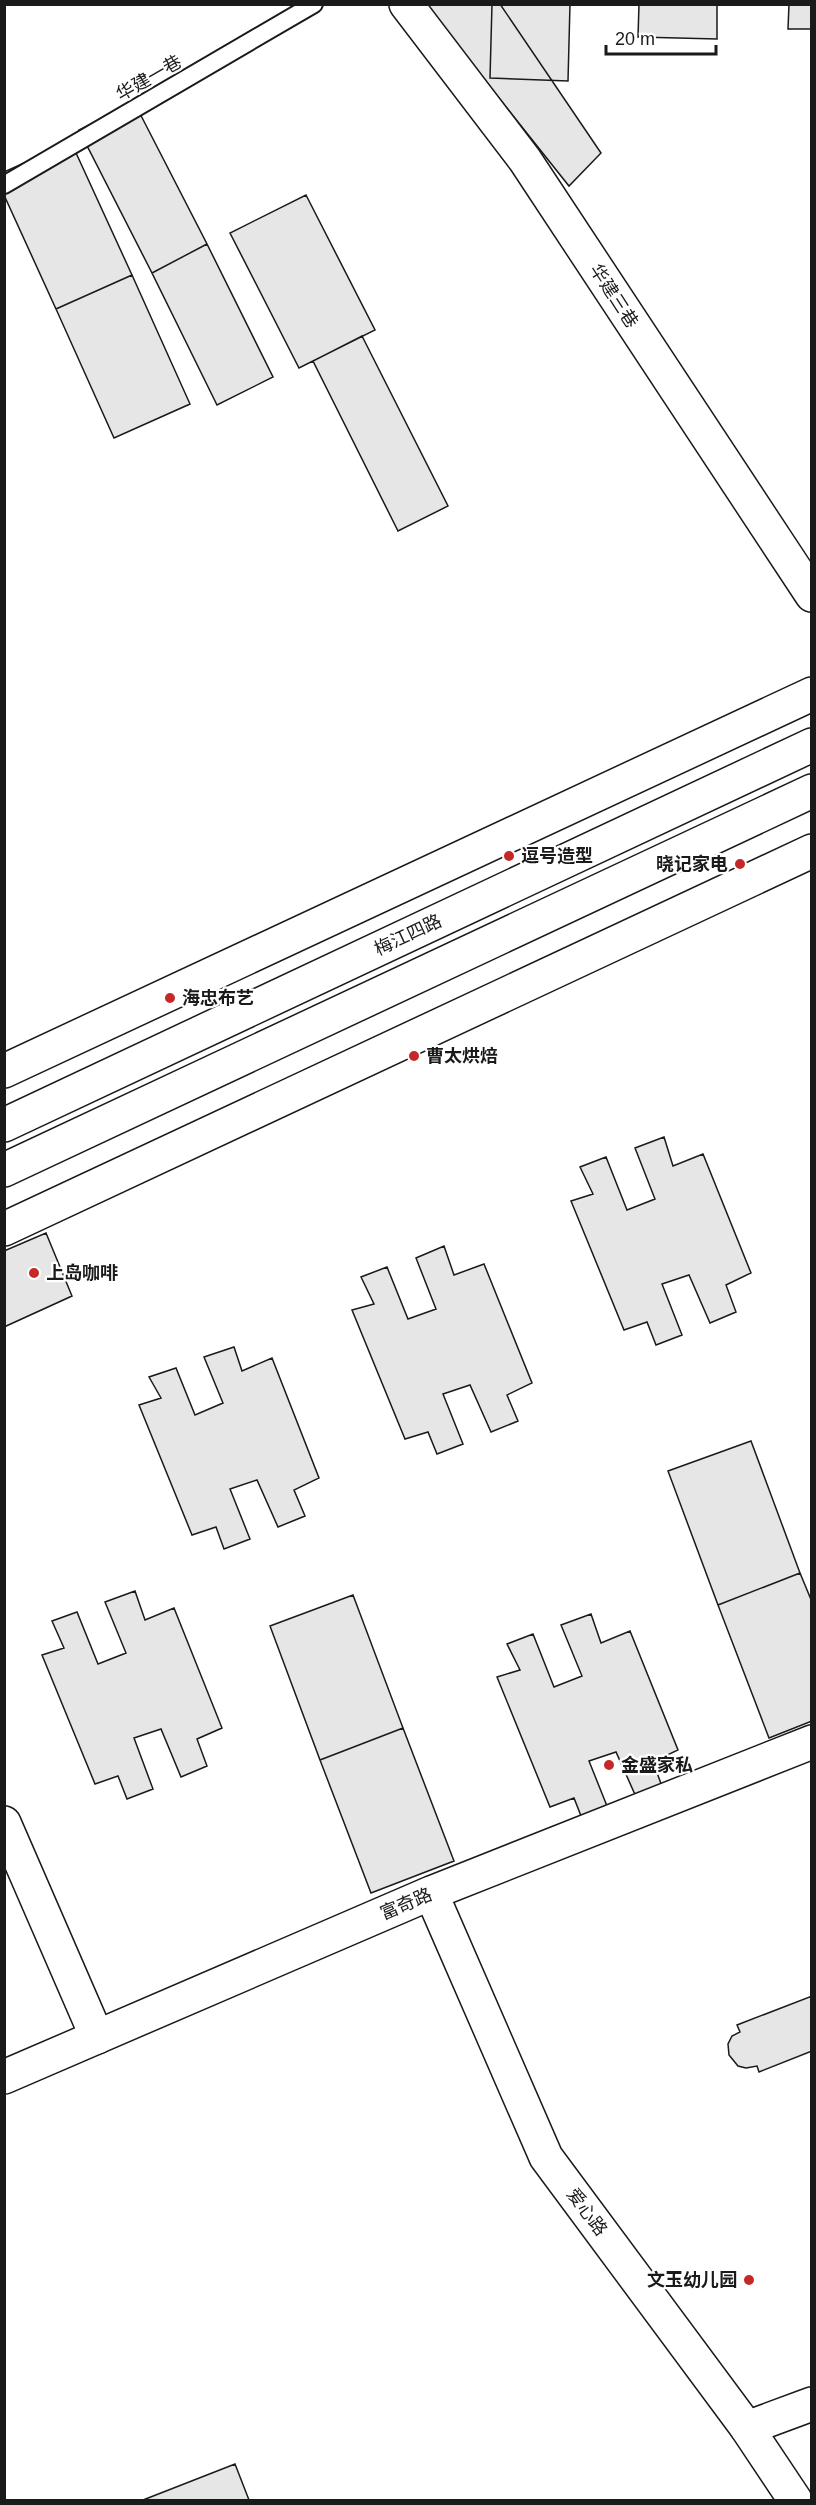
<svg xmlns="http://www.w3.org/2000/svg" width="816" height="2505" font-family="Helvetica,'Noto Sans SC',sans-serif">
  <rect width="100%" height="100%" fill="#fff"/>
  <path fill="#e6e6e6" stroke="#1a1a1a" stroke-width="1.5" d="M 424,4 L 500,4 L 601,153 L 569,186 Z
    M 492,4 L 570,4 L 568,81 L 490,78 Z
    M 639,4 L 717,4 L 717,39 L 638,37 Z
    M 789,4 L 812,4 L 812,29 L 788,29 Z
    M 134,102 L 207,244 L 152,273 L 79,130 Z
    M 71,142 L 132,275 L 56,309 L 4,195 L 4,172 Z
    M 306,195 L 375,330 L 299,368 L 230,233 Z
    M 207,244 L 273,377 L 217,405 L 152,273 Z
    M 132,275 L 190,404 L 114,438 L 56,309 Z
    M 362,336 L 448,506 L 398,531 L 313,361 Z
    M 664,1137 L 673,1166 L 703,1154 L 751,1273 L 726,1285 L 736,1312 L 710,1323 L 689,1275 L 662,1284 L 682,1335 L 656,1345 L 647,1322 L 624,1330 L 571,1201 L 593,1194 L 580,1167 L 606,1157 L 627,1210 L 655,1199 L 635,1148 Z
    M 46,1233 L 72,1296 L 4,1327 L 4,1251 Z
    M 444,1246 L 454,1275 L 484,1264 L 532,1383 L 507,1395 L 518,1421 L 491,1432 L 470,1385 L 443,1394 L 463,1444 L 437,1454 L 428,1432 L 405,1439 L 352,1310 L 374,1304 L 361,1277 L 387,1267 L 408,1319 L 436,1309 L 416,1258 Z
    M 234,1347 L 242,1371 L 272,1358 L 319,1478 L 294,1490 L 305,1516 L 278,1527 L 257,1480 L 230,1489 L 250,1539 L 224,1549 L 216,1527 L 192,1535 L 139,1405 L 161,1398 L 149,1377 L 176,1368 L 195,1415 L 223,1403 L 204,1357 Z
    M 751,1441 L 800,1573 L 718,1605 L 668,1471 Z
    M 800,1573 L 812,1602 L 812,1721 L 769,1738 L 718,1605 Z
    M 135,1591 L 145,1620 L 174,1608 L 222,1728 L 197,1739 L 207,1766 L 181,1777 L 161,1729 L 134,1738 L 153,1789 L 127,1799 L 118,1776 L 95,1784 L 42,1655 L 64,1648 L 52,1621 L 77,1612 L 98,1664 L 126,1653 L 105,1602 Z
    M 353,1595 L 403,1728 L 320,1760 L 270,1626 Z
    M 591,1614 L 601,1643 L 630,1631 L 678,1750 L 653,1762 L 663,1789 L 637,1799 L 616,1752 L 589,1761 L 609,1811 L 583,1821 L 574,1798 L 550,1807 L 497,1677 L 520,1670 L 507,1644 L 533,1634 L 554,1687 L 582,1676 L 561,1625 Z
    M 403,1728 L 454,1861 L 371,1893 L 320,1760 Z
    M 812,1996 L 812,2051 L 759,2072 L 757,2066 L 746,2068 L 738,2066 L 729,2055 L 728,2044 L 732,2036 L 740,2032 L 737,2025 Z
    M 235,2464 L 249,2500 L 143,2500 Z"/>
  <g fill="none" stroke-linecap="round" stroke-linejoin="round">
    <g stroke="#1a1a1a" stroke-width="20">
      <path id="lane" d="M 4,185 L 314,4"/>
    </g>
    <g stroke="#1a1a1a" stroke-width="36">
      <path id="street" d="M 406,4 L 525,160 L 812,595
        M 4,1071 L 812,694
        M 4,1229 L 812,851
        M 4,1823 L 97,2037
        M 747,2428 L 812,2404"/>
    </g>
    <g stroke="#1a1a1a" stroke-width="36">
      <path id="secondary" d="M 4,1125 L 812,745
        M 4,1170 L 812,791
        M 431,1893 L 546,2157 L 747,2428 L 795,2500
        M 4,2077 L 431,1893 L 812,1742"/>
    </g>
    <use href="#lane" stroke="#fff" stroke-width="16"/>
    <use href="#street" stroke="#fff" stroke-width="33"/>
    <use href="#secondary" stroke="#fff" stroke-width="33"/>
  </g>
  <g fill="#c62828" stroke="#fff" stroke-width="2">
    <circle cx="509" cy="856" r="6"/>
    <circle cx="740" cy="864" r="6"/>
    <circle cx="170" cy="998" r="6"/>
    <circle cx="414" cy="1056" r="6"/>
    <circle cx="34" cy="1273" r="6"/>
    <circle cx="609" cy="1765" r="6"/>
    <circle cx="749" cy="2280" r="6"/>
  </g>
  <g text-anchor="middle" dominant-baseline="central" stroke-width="4.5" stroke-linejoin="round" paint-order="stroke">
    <g font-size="18" fill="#1a1a1a" stroke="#fff">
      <text transform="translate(149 78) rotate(-30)">华建一巷</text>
      <text transform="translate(614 296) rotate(57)">华建三巷</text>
      <text transform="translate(408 935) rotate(-25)">梅江四路</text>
      <text transform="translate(406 1904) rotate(-23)">富奇路</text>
      <text transform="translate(587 2212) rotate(53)">爱心路</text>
    </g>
    <g font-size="18" font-weight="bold" fill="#1a1a1a" stroke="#fff" text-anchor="start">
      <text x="521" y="856">逗号造型</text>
      <text x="728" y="864" text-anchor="end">晓记家电</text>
      <text x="182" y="998">海忠布艺</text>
      <text x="426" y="1056">曹太烘焙</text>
      <text x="46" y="1273">上岛咖啡</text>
      <text x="621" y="1765">金盛家私</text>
      <text x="737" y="2280" text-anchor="end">文玉幼儿园</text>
    </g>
  </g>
  <rect width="816" height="2505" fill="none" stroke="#1a1a1a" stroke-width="12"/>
  <path d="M606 45v9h110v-9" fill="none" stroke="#1a1a1a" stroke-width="3"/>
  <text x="615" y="45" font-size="18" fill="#1a1a1a" stroke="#ffffff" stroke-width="4.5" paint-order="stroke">20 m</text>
</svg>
